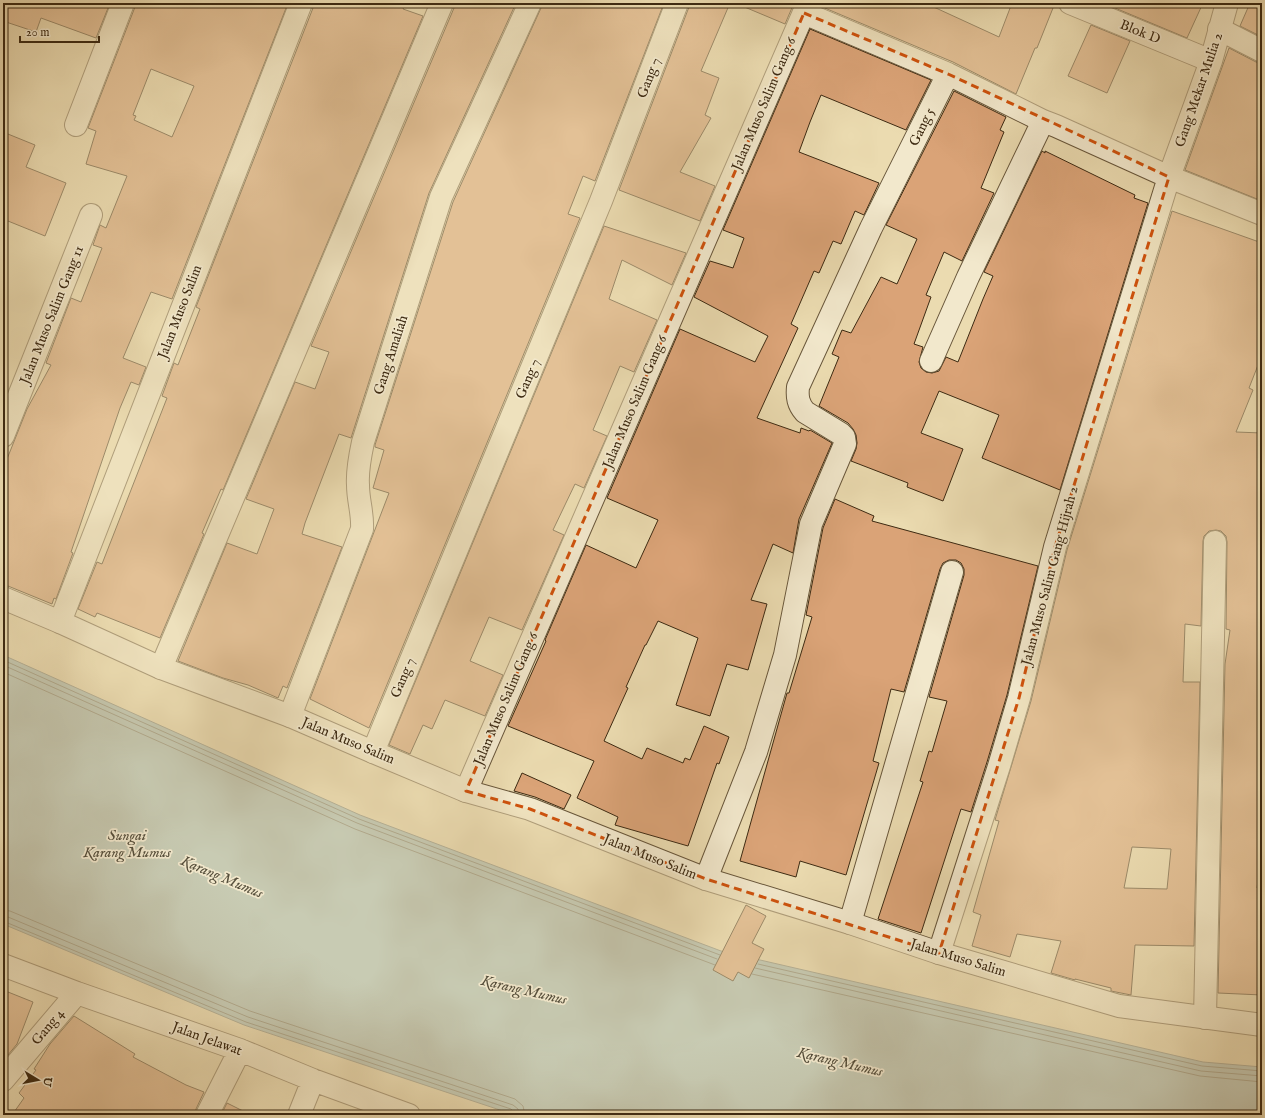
<svg xmlns="http://www.w3.org/2000/svg" width="1265" height="1118" font-family="'IM FELL English',serif">
  <rect width="100%" height="100%" fill="#ebdbb0"/>
  <filter id="stains"><feTurbulence type="fractalNoise" baseFrequency=".005" numOctaves="4"/><feColorMatrix values="0 0 0 0 .2 0 0 0 0 .09 0 0 0 0 .02 0 0 0 .5 -.17"/></filter>
  <radialGradient id="worn" r=".72"><stop offset=".6" stop-color="#630" stop-opacity="0"/><stop offset="1" stop-color="#630" stop-opacity=".3"/></radialGradient>
  <path fill="#9eb8b7" stroke="#777f75" d="M 3,655 L 360,815 L 721,951 L 1203,1062 L 1262,1067 L 1262,1115 L 515,1115 L 244,1025 L 3,924 Z"/>
  <g fill="none" stroke-linecap="round" stroke-linejoin="round">
    <path stroke="#6e7164" stroke-width="1" d="M 3,660 L 359,819 L 720,955
      M 3,665 L 357,823 L 717,959
      M 3,672 L 355,829 L 715,965
      M 3,910 L 10,911 L 250,1011 L 515,1099 L 523,1106 L 525,1115
      M 3,916 L 8,917 L 248,1017 L 513,1105 L 518,1109 L 519,1115
      M 3,921 L 246,1022 L 511,1109 L 514,1112 L 514,1115
      M 758,964 L 1202,1066 L 1262,1071
      M 755,968 L 1201,1071 L 1262,1076
      M 752,974 L 1200,1076 L 1262,1082"/>
  </g>
  <path fill="#daa377" stroke="#3d2a12" fill-rule="evenodd" d="M 3,3 L 110,3 L 96,38 L 41,18 L 36,32 L 3,21 Z
    M 135,3 L 288,3 L 172,299 L 151,292 L 123,358 L 146,367 L 139,385 L 131,382 L 120,408 L 71,552 L 73,553 L 56,599 L 54,598 L 52,604 L 8,586 L 3,586 L 3,469 L 27,409 L 51,365 L 46,363 L 71,298 L 81,302 L 102,248 L 93,245 L 100,225 L 106,228 L 127,176 L 86,164 L 96,131 L 88,128 L 135,7 ZM 151,69 L 194,86 L 172,137 L 134,120 L 136,116 L 133,115 Z
    M 313,3 L 406,3 L 403,9 L 423,16 L 223,490 L 221,489 L 202,533 L 204,534 L 160,638 L 97,613 L 95,617 L 78,609 L 97,562 L 102,564 L 167,398 L 162,396 L 174,363 L 178,365 L 200,309 L 196,307 L 313,8 Z
    M 454,3 L 516,3 L 429,193 L 351,438 L 339,434 L 305,523 L 302,534 L 342,547 L 287,688 L 283,686 L 278,698 L 248,685 L 223,678 L 178,661 L 227,543 L 257,554 L 274,509 L 246,499 L 295,382 L 315,389 L 329,352 L 311,346 L 454,8 Z
    M 542,3 L 664,3 L 595,181 L 583,176 L 568,214 L 580,218 L 369,728 L 310,699 L 389,493 L 373,488 L 384,450 L 375,447 L 375,445 L 453,202 L 541,8 Z
    M 689,3 L 730,3 L 701,71 L 719,78 L 705,115 L 711,118 L 680,172 L 715,186 L 700,221 L 619,190 L 689,7 Z
    M 735,3 L 794,3 L 785,24 Z
    M 820,3 L 925,3 L 999,37 L 1012,3 L 1055,3 L 1037,48 L 1035,48 L 1016,94 L 953,62 L 820,6 Z
    M 1103,3 L 1203,3 L 1187,38 Z
    M 1250,3 L 1262,3 L 1262,37 L 1240,26 Z
    M 1091,25 L 1130,41 L 1107,93 L 1068,76 Z
    M 810,29 L 931,80 L 906,130 L 821,95 L 810,122 L 799,152 L 879,183 L 864,215 L 855,211 L 841,244 L 833,241 L 819,273 L 814,271 L 791,324 L 798,328 L 757,418 L 800,433 L 801,428 L 809,431 L 810,430 L 832,443 L 799,519 L 793,553 L 773,544 L 751,600 L 767,604 L 748,670 L 727,664 L 710,716 L 676,705 L 698,638 L 658,621 L 646,645 L 645,645 L 626,687 L 628,688 L 604,741 L 642,759 L 647,748 L 683,763 L 685,758 L 690,760 L 704,726 L 729,737 L 719,764 L 717,763 L 688,846 L 615,825 L 618,817 L 577,798 L 594,761 L 508,726 L 546,641 L 545,640 L 586,545 L 636,568 L 658,520 L 607,498 L 680,329 L 755,362 L 768,336 L 694,297 L 710,261 L 733,268 L 744,238 L 723,230 Z
    M 1229,48 L 1256,62 L 1262,63 L 1262,201 L 1185,170 Z
    M 954,91 L 1006,117 L 1000,130 L 1004,132 L 981,188 L 994,193 L 962,261 L 944,252 L 926,295 L 931,297 L 914,344 L 923,347 L 919,362 L 921,368 L 926,372 L 932,373 L 939,371 L 946,357 L 958,362 L 983,299 L 993,276 L 984,272 L 1042,151 L 1045,153 L 1045,151 L 1135,195 L 1134,198 L 1148,203 L 1060,490 L 982,458 L 999,415 L 939,391 L 921,433 L 963,449 L 943,501 L 907,487 L 908,483 L 851,461 L 856,449 L 857,443 L 856,435 L 853,429 L 848,423 L 819,406 L 839,357 L 832,354 L 842,330 L 851,333 L 881,277 L 897,284 L 917,239 L 886,225 Z
    M 3,132 L 35,145 L 26,167 L 66,183 L 45,236 L 3,219 Z
    M 1172,211 L 1262,243 L 1262,355 L 1249,388 L 1253,390 L 1236,432 L 1262,433 L 1262,851 L 1257,888 L 1262,889 L 1262,995 L 1218,993 L 1225,664 L 1230,630 L 1226,629 L 1227,542 L 1226,536 L 1221,531 L 1216,530 L 1209,531 L 1204,536 L 1203,541 L 1201,626 L 1185,624 L 1183,682 L 1200,682 L 1194,946 L 1135,945 L 1131,995 L 1111,991 L 1111,988 L 1075,979 L 1075,980 L 1051,973 L 1061,941 L 1017,934 L 1010,957 L 972,946 L 981,915 L 973,912 L 999,821 L 995,820 L 1031,701 L 1067,550 ZM 1132,847 L 1171,849 L 1167,889 L 1124,888 Z
    M 604,226 L 686,253 L 672,285 L 622,260 L 609,299 L 657,320 L 634,372 L 620,366 L 593,430 L 607,436 L 584,488 L 575,484 L 553,530 L 564,535 L 522,630 L 489,617 L 470,661 L 503,675 L 485,716 L 445,700 L 432,729 L 423,725 L 410,754 L 389,745 Z
    M 835,499 L 874,516 L 872,521 L 1038,566 L 1007,695 L 987,762 L 971,812 L 961,809 L 921,933 L 878,919 L 923,782 L 920,781 L 929,751 L 932,752 L 947,701 L 929,697 L 964,575 L 964,569 L 961,563 L 956,560 L 949,560 L 943,563 L 940,569 L 904,692 L 891,689 L 873,761 L 879,763 L 846,875 L 800,861 L 796,877 L 740,861 L 787,693 L 789,693 L 812,617 L 806,615 L 823,528 Z
    M 522,773 L 571,795 L 564,809 L 535,797 L 514,791 Z
    M 746,905 L 766,916 L 752,943 L 764,949 L 749,978 L 738,972 L 733,981 L 713,970 Z
    M 3,990 L 33,1002 L 17,1044 L 3,1061 Z
    M 74,1016 L 135,1054 L 133,1057 L 186,1085 L 204,1092 L 196,1109 L 195,1115 L 12,1115 L 24,1098 L 19,1093 L 36,1070 L 34,1069 L 50,1044 Z
    M 227,1103 L 251,1115 L 221,1115 Z"/>
  <g fill="none" stroke-linecap="round" stroke-linejoin="round">
    <g stroke="#68563a" stroke-width="24">
      <path id="minor" d="M 1070,3 L 1211,61
        M 804,13 L 948,74
        M 1219,29 L 1262,51
        M 76,125 L 123,3
        M 931,361 L 968,277 L 1043,121
        M 3,436 L 91,215
        M 60,622 L 301,3
        M 161,668 L 442,3
        M 290,716 L 362,529 C 363,513 358,501 358,485 C 357,471 360,456 363,442 L 441,197 L 530,3
        M 373,752 L 601,201 L 677,3
        M 466,791 L 808,3
        M 706,879 L 756,752 L 785,655 L 811,524 L 845,444 L 844,437 L 841,434 L 805,412 C 798,404 797,397 798,387 L 871,228 L 948,74 L 1043,121 L 1056,126 L 1169,177 L 1262,214
        M 850,923 L 952,572
        M 939,953 L 999,766 L 1019,698 L 1055,547 L 1169,177 L 1211,61 L 1227,3
        M 3,965 L 77,993 L 240,1050 L 313,1080 L 409,1115
        M 1205,1018 L 1215,542
        M 3,1080 L 77,993
        M 207,1115 L 240,1050
        M 299,1115 L 313,1080"/>
    </g>
    <g stroke="#68563a" stroke-width="24">
      <path id="tertiary" d="M 3,598 L 60,622 L 161,668 L 290,716 L 373,752 L 466,791 L 530,809 L 706,879 L 850,923 L 939,953 L 1119,1006 L 1262,1025"/>
    </g>
    <use href="#minor" stroke="#f2e8cc" stroke-width="22"/>
    <use href="#tertiary" stroke="#f2e8cc" stroke-width="22"/>
  </g>
  <path d="M0 0H1265V1118H0ZM 804,13 L 948,74 L 1169,177 L 1055,547 L 1019,698 L 939,953 L 706,879 L 530,809 L 466,791 Z" fill="#ebdbb0" fill-opacity=".55" fill-rule="evenodd"/>
  <path fill="none" stroke="#ce520d" stroke-width="3" stroke-dasharray="8 5" stroke-linejoin="round" d="M 804,13 L 948,74 L 1169,177 L 1055,547 L 1019,698 L 939,953 L 706,879 L 530,809 L 466,791 Z"/>
  <g text-anchor="middle" dominant-baseline="central" stroke-width="3.5" stroke-linejoin="round" paint-order="stroke">
    <g font-size="14" fill="#3d2a12" stroke="#f2e8cc">
      <text transform="translate(1140 32) rotate(22)">Blok D</text>
      <text transform="translate(649 78) rotate(-69)">Gang 7</text>
      <text transform="translate(1199 90) rotate(-71)">Gang Mekar Mulia 2</text>
      <text transform="translate(764 104) rotate(-67)">Jalan Muso Salim Gang 6</text>
      <text transform="translate(922 127) rotate(-64)">Gang 5</text>
      <text transform="translate(180 312) rotate(-69)">Jalan Muso Salim</text>
      <text transform="translate(52 315) rotate(-68)">Jalan Muso Salim Gang 11</text>
      <text transform="translate(391 355) rotate(-72)">Gang Amaliah</text>
      <text transform="translate(528 379) rotate(-67)">Gang 7</text>
      <text transform="translate(635 402) rotate(-67)">Jalan Muso Salim Gang 6</text>
      <text transform="translate(1050 576) rotate(-75)">Jalan Muso Salim Gang Hijrah 2</text>
      <text transform="translate(403 678) rotate(-67)">Gang 7</text>
      <text transform="translate(506 699) rotate(-67)">Jalan Muso Salim Gang 6</text>
      <text transform="translate(348 741) rotate(23)">Jalan Muso Salim</text>
      <text transform="translate(650 857) rotate(22)">Jalan Muso Salim</text>
      <text transform="translate(958 958) rotate(17)">Jalan Muso Salim</text>
      <text transform="translate(48 1027) rotate(-50)">Gang 4</text>
      <text transform="translate(207 1039) rotate(20)">Jalan Jelawat</text>
    </g>
    <g font-size="15" font-style="italic" fill="#554e3b" stroke="#f2e8cc">
      <text x="127" y="835">Sungai<tspan x="127" dy="17">Karang Mumus</tspan></text>
      <text transform="translate(222 877) rotate(23)">Karang Mumus</text>
      <text transform="translate(524 990) rotate(13)">Karang Mumus</text>
      <text transform="translate(840 1062) rotate(13)">Karang Mumus</text>
    </g>
  </g>
  <rect width="1265" height="1118" fill="none" stroke="#ebdbb0" stroke-width="16"/>
  <rect x="4" y="4" width="1257" height="1110" fill="none" stroke="#3d2a12" stroke-width="2"/>
  <rect x="8" y="8" width="1249" height="1102" fill="none" stroke="#3d2a12"/>
  <g transform="translate(38 1080) rotate(100)" stroke="#f2e8cc" stroke-width="3" paint-order="stroke">
  <path d="M0-3L7 15L0 10L-7 15Z" fill="#3d2a12"/>
  <text y="-6" font-size="11" font-weight="bold" text-anchor="middle" fill="#3d2a12">U</text>
  </g>
  <path d="M20 36v6h79v-6" fill="none" stroke="#3d2a12" stroke-width="2"/>
  <text x="26" y="36" font-size="12" fill="#3d2a12" stroke="#f2e8cc" stroke-width="3" paint-order="stroke">20 m</text>
  <rect width="100%" height="100%" filter="url(#stains)"/>
  <rect width="100%" height="100%" fill="url(#worn)"/>
</svg>
